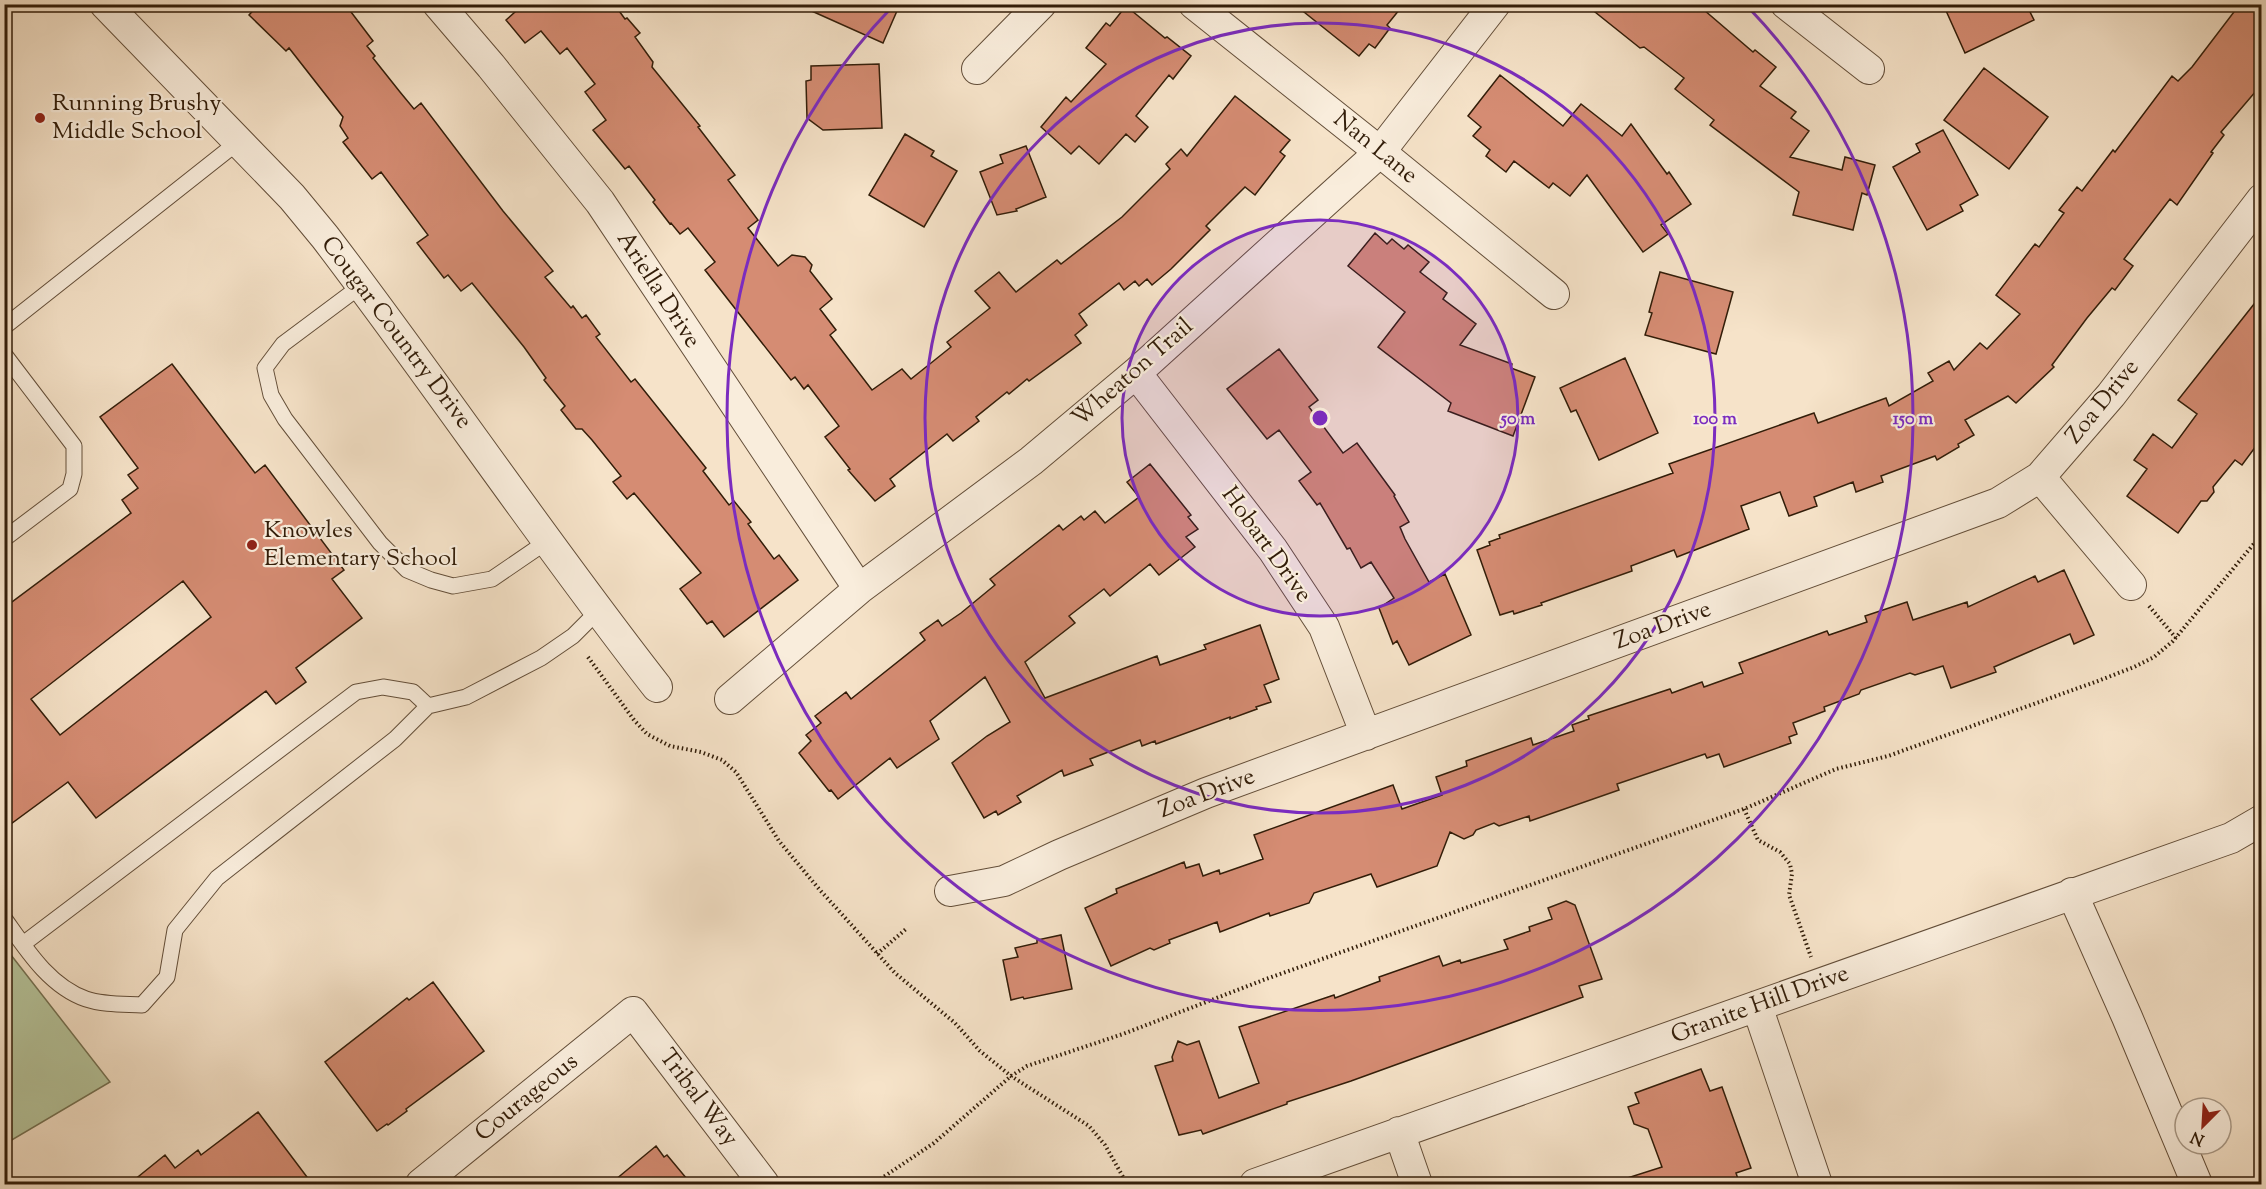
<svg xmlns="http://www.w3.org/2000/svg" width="2266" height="1189" font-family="'Sorts Mill Goudy',serif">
  <rect width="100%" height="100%" fill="#f6e3c9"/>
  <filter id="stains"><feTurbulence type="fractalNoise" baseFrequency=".00333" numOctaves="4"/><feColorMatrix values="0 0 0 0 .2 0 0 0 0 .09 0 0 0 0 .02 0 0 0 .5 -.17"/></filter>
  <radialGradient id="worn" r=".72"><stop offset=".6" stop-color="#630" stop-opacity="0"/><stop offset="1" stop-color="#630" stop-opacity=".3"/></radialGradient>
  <path fill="#b6c59c" stroke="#747152" stroke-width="1.5" d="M 4,946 L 110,1082 L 5,1144 L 4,1144 Z"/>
  <path fill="#d58c73" stroke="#321d09" stroke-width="1.5" fill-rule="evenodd" d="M 259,4 L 345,4 L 373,41 L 367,46 L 375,56 L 373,58 L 400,92 L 414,109 L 421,103 L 503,211 L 553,271 L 545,277 L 571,308 L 573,306 L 582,318 L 586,315 L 600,334 L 596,337 L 631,382 L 635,379 L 706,468 L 703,471 L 729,505 L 734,501 L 751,522 L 748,524 L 774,559 L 779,555 L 798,580 L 724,637 L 712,621 L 707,624 L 680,589 L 701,573 L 634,493 L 627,499 L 613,482 L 621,476 L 592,440 L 582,429 L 576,429 L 561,410 L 565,406 L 544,380 L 546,378 L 524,347 L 472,283 L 461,291 L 448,275 L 444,278 L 417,243 L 428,235 L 381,172 L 372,179 L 343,142 L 348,138 L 340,126 L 343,117 L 289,48 L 286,51 L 249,15 Z
    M 524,4 L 614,4 L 625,19 L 627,18 L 640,33 L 635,37 L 653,62 L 652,67 L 700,126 L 698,127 L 735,175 L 728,180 L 758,220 L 748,228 L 778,266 L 792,255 L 805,257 L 812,265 L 810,271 L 832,299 L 820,309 L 836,330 L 830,335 L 872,390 L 902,369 L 911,379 L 951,347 L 947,342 L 990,308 L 975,291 L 999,272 L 1016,292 L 1057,260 L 1061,264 L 1122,217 L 1170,169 L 1166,164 L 1181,149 L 1187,156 L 1235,96 L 1290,140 L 1280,152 L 1285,156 L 1255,195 L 1245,187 L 1206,226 L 1210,230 L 1171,269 L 1152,285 L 1147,279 L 1139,286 L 1135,281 L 1124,290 L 1119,283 L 1079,314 L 1087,325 L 1075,335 L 1081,343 L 1029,381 L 1027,379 L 1009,394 L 1007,392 L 976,417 L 979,421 L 953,441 L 947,434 L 890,479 L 895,486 L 875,501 L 848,470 L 850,469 L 825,437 L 839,426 L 808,385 L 804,389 L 795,377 L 791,380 L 705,270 L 715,262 L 688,228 L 680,234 L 671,223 L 670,224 L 653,202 L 655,200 L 629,166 L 625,169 L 593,130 L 606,120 L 585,92 L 595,84 L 567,48 L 560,54 L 541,31 L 525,43 L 506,20 Z
    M 796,4 L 900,4 L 883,43 Z
    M 1294,4 L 1404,4 L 1387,25 L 1390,28 L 1375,48 L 1369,44 L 1359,56 Z
    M 1585,4 L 1697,4 L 1753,52 L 1755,50 L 1776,67 L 1760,86 L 1796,112 L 1791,118 L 1809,131 L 1790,157 L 1842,170 L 1845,157 L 1875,165 L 1867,195 L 1862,193 L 1853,230 L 1793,215 L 1799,192 L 1710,125 L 1714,120 L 1675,89 L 1684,78 L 1644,47 L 1640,48 Z
    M 1943,4 L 2026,4 L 2034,20 L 1965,53 Z
    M 2240,4 L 2262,4 L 2262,84 L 2221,132 L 2224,135 L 2211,152 L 2213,153 L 2177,205 L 2170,199 L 2124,259 L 2133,266 L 2115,290 L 2112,288 L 2087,318 L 2052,365 L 2054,367 L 2016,403 L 2008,396 L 1965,420 L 1974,435 L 1958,444 L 1959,447 L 1937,460 L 1935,456 L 1881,476 L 1883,482 L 1856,492 L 1853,482 L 1814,497 L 1817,506 L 1789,516 L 1780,492 L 1741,506 L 1749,529 L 1677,557 L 1674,550 L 1631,566 L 1632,571 L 1541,603 L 1542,605 L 1514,614 L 1513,611 L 1500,615 L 1477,550 L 1490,545 L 1489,542 L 1500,538 L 1499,535 L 1673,473 L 1669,464 L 1814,413 L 1818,423 L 1886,398 L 1889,406 L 1933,381 L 1928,373 L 1949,361 L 1954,370 L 1980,343 L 1987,349 L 2020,314 L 1996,295 L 2035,244 L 2039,247 L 2064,213 L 2059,210 L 2077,187 L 2082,191 L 2113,150 L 2115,152 L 2172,76 L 2178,81 L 2192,67 Z
    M 1126,6 L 1165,38 L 1167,37 L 1191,56 L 1173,79 L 1169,75 L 1136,116 L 1148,127 L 1135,142 L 1126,134 L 1099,164 L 1079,146 L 1071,154 L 1041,127 L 1066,97 L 1071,102 L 1106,64 L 1086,48 L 1106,23 L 1110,26 Z
    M 879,64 L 882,128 L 823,130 L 807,118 L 806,81 L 811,80 L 811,66 Z
    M 1984,68 L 2048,117 L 2009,169 L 1944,120 Z
    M 1500,75 L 1563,126 L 1581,104 L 1622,136 L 1631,124 L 1667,174 L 1669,172 L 1691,204 L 1661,225 L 1668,234 L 1643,252 L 1587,175 L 1570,196 L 1553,183 L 1549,188 L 1514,161 L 1506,172 L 1486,156 L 1490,150 L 1473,136 L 1481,127 L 1468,116 Z
    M 1943,130 L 1978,195 L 1960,205 L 1963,211 L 1927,230 L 1893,167 L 1920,152 L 1916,144 Z
    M 905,134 L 934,151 L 931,156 L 957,171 L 924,227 L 869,195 Z
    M 1026,146 L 1046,197 L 1016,209 L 1017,211 L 997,215 L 980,172 L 1003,163 L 1000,155 Z
    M 1375,233 L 1387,244 L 1392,239 L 1404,249 L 1408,245 L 1429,262 L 1420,272 L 1447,293 L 1443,299 L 1476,324 L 1460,345 L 1512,364 L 1511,368 L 1535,377 L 1513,436 L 1448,411 L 1451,403 L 1378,347 L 1405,312 L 1348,266 Z
    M 1660,272 L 1733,292 L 1716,354 L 1645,335 L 1652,313 L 1649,312 Z
    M 2262,294 L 2262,438 L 2242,465 L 2235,460 L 2213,487 L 2214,492 L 2207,501 L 2201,501 L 2178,533 L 2127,496 L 2147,469 L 2134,460 L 2153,434 L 2172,448 L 2197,414 L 2178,400 Z
    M 1279,349 L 1318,400 L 1309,407 L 1343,453 L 1357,443 L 1395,495 L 1394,496 L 1409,522 L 1400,527 L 1405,539 L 1429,582 L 1445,574 L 1471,635 L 1409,665 L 1397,641 L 1393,644 L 1379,608 L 1394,598 L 1371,562 L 1361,568 L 1350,548 L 1347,549 L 1320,503 L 1317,505 L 1299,481 L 1311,472 L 1279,430 L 1267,439 L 1227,389 Z
    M 1625,358 L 1658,433 L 1599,460 L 1576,410 L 1571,412 L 1560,388 Z
    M 172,364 L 255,473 L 265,465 L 344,570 L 332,579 L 362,618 L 296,668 L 306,682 L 276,704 L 266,691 L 96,818 L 68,782 L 4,829 L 4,608 L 131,513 L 122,500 L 138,488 L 128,475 L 138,468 L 100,417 ZM 183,581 L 211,617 L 60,735 L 31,699 Z
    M 1150,464 L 1191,515 L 1188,517 L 1198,529 L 1186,537 L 1195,547 L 1159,575 L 1150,564 L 1110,596 L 1104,589 L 1069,616 L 1075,623 L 1025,662 L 1045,698 L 1157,656 L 1160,665 L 1206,649 L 1204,645 L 1260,625 L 1279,679 L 1264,685 L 1271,702 L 1256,707 L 1257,709 L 1230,719 L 1230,717 L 1156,744 L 1155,741 L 1142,746 L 1140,740 L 1090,759 L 1093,765 L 1064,776 L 1062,770 L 1017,796 L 1021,802 L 998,815 L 996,811 L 984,818 L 952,763 L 987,736 L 1010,722 L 985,677 L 930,721 L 939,739 L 897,768 L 890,758 L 838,799 L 831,790 L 829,791 L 799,753 L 811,741 L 806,735 L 821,723 L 815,716 L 846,692 L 851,699 L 925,640 L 920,633 L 938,620 L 942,626 L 961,613 L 995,585 L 990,579 L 1059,525 L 1063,530 L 1081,516 L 1084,520 L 1095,511 L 1105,523 L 1139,497 L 1127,482 Z
    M 2064,570 L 2094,635 L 2074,644 L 2070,634 L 1994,667 L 1996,672 L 1951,688 L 1943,666 L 1915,675 L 1910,673 L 1861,690 L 1859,694 L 1824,707 L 1825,711 L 1793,723 L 1797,734 L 1789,737 L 1791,743 L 1724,767 L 1719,754 L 1707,758 L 1705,754 L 1617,784 L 1619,790 L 1530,821 L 1529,816 L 1499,826 L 1494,823 L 1476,830 L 1473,835 L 1464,839 L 1450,832 L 1437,866 L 1377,887 L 1371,874 L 1314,893 L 1309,903 L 1270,916 L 1269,913 L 1220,932 L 1217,922 L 1169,940 L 1170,943 L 1154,950 L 1150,948 L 1111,966 L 1085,908 L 1117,893 L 1116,889 L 1184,862 L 1186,868 L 1199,864 L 1203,876 L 1219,870 L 1220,874 L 1263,859 L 1254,835 L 1393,785 L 1402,809 L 1442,795 L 1436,777 L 1467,766 L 1466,761 L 1531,738 L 1533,745 L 1574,731 L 1572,725 L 1589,719 L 1588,716 L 1670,689 L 1672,693 L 1702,682 L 1704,687 L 1743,673 L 1739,663 L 1827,631 L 1829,635 L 1867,622 L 1865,616 L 1907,602 L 1913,620 L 1967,602 L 1968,607 L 2035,576 L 2038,582 Z
    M 1566,901 L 1575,905 L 1602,979 L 1579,986 L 1583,997 L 1351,1081 L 1287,1102 L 1287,1104 L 1203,1134 L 1201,1130 L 1179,1135 L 1155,1066 L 1173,1061 L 1172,1057 L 1178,1041 L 1187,1045 L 1199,1041 L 1219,1098 L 1259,1083 L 1239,1027 L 1334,995 L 1335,998 L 1380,981 L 1379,977 L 1439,956 L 1443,966 L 1460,960 L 1461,963 L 1508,949 L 1504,940 L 1530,931 L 1529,927 L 1552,919 L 1548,908 Z
    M 1061,935 L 1072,989 L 1024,999 L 1023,997 L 1011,1000 L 1003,960 L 1018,957 L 1015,948 L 1037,943 L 1037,940 Z
    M 433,982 L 484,1051 L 406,1109 L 407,1111 L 388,1125 L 387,1124 L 377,1131 L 325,1062 L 407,998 L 409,1000 Z
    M 1701,1069 L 1710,1091 L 1722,1087 L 1751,1168 L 1736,1173 L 1740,1185 L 1621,1185 L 1621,1180 L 1662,1167 L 1648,1129 L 1634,1124 L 1628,1107 L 1639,1103 L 1635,1093 Z
    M 258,1112 L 313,1185 L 128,1185 L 165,1155 L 175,1168 L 198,1150 L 201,1155 Z
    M 656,1146 L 664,1157 L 667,1155 L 692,1185 L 609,1185 Z"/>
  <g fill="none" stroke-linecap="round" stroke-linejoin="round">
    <g stroke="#634e39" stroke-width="17">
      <path id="service" d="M 362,285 L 283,344 L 265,368 L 271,395 L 285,419 L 380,543 L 407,570 L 431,580 L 453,586 L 492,579 L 549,540
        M 4,327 L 238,142
        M 4,354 L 74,446 L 74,474 L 70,489 L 4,539
        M 4,918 C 26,949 49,986 86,999 C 104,1005 124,1004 142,1005 L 167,977 L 175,930 L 217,878 L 395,739 L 428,706 L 466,697 L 541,658 L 573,636 L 598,611
        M 23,944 L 356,692 L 383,687 L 413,692 L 428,706"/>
    </g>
    <g stroke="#634e39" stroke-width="32">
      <path id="minor" d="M 105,4 L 292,197 L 325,237 C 438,385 542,540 657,687
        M 438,4 L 491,66 L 600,202 L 859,589
        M 1194,4 L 1380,152 L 1554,294
        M 1786,4 L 1869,69
        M 977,69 L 1041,4
        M 1136,373 L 1273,550 L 1324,627 L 1366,735
        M 2040,477 L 2131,585
        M 730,699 L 859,589 L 1031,461 L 1136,373 L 1380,152 L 1495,4
        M 950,891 L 1004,881 L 1059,855 L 1206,793 L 1998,503 L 2040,477 L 2111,395 L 2262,199
        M 2072,893 L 2127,1017 L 2197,1184
        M 1757,1006 L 1817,1184
        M 1399,1132 L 1417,1184
        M 421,1184 L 633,1012 L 764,1184
        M 1255,1184 L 2231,838 L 2262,820"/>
    </g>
    <path stroke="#321d09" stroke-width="4" stroke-dasharray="1.5 3" stroke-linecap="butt" d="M 2149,606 L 2176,638
      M 588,657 L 634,720 L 647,734 L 670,746 L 701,752 L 722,760 L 736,772 L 779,841 L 819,889 L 895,973 L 955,1023 L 980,1051 L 1011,1076 L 1089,1126 L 1105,1145 L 1127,1184
      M 1744,809 L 1758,840 L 1780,852 L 1790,864 L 1792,874 L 1789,895 L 1811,957
      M 877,954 L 906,929
      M 873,1184 L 934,1143 L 1011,1076 L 1027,1066 L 1123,1034 L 1266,979 L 1744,809 L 1836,769 L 1888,756 L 2098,681 L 2134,667 L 2154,657 L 2173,641 L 2262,534"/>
    <use href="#service" stroke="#f9eddc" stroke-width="15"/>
    <use href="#minor" stroke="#f9eddc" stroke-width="30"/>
  </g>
  <circle cx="1320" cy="418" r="198" fill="#7b2cbf" fill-opacity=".12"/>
  <g fill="none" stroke="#7b2cbf" stroke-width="3">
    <circle cx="1320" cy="418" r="198"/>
    <circle cx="1320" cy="418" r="395"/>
    <path d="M1747 6A593 593 0 1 1 893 6"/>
  </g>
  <g fill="#8f2418" stroke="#f9eddc" stroke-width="2">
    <circle cx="40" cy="118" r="6"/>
    <circle cx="252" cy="545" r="6"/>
  </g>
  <g text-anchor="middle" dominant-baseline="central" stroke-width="4.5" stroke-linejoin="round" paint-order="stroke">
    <g font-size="24" fill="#321d09" stroke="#f9eddc" text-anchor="start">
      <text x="52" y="104">Running Brushy<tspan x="52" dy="28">Middle School</tspan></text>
      <text x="264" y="531">Knowles<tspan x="264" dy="28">Elementary School</tspan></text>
    </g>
    <g font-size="24" fill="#321d09" stroke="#f9eddc">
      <text transform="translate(1375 148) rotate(39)">Nan Lane</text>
      <text transform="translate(658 290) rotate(57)">Ariella Drive</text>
      <text transform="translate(396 333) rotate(53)">Cougar Country Drive</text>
      <text transform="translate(1133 373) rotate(-41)">Wheaton Trail</text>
      <text transform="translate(2103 402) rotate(-51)">Zoa Drive</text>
      <text transform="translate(1266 545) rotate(54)">Hobart Drive</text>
      <text transform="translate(1663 626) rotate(-20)">Zoa Drive</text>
      <text transform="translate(1207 794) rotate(-21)">Zoa Drive</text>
      <text transform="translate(1760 1005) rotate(-20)">Granite Hill Drive</text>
      <text transform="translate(527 1098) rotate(-39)">Courageous</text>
      <text transform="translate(698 1098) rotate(53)">Tribal Way</text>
    </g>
  </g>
  <circle cx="1320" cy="418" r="9" fill="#7b2cbf" stroke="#f9eddc" stroke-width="3"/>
  <g font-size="18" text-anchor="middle" font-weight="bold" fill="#7b2cbf" stroke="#f9eddc" stroke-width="4.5" stroke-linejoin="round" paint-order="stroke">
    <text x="1518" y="424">50 m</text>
    <text x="1715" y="424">100 m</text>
    <text x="1913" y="424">150 m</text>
  </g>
  <rect width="2266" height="1189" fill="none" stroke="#f6e3c9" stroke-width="24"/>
  <rect x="6" y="6" width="2254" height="1177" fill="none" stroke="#321d09" stroke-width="3"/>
  <rect x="12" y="12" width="2242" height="1165" fill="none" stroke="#321d09" stroke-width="1.5"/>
  <g transform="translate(2203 1126) rotate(204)"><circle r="28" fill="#f9eddc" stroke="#a99a88" stroke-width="1.5"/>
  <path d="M0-4.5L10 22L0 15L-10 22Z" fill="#8f2418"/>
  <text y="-9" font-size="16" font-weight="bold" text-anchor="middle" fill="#321d09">N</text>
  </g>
  <rect width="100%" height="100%" filter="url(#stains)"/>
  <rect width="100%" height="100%" fill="url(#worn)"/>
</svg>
